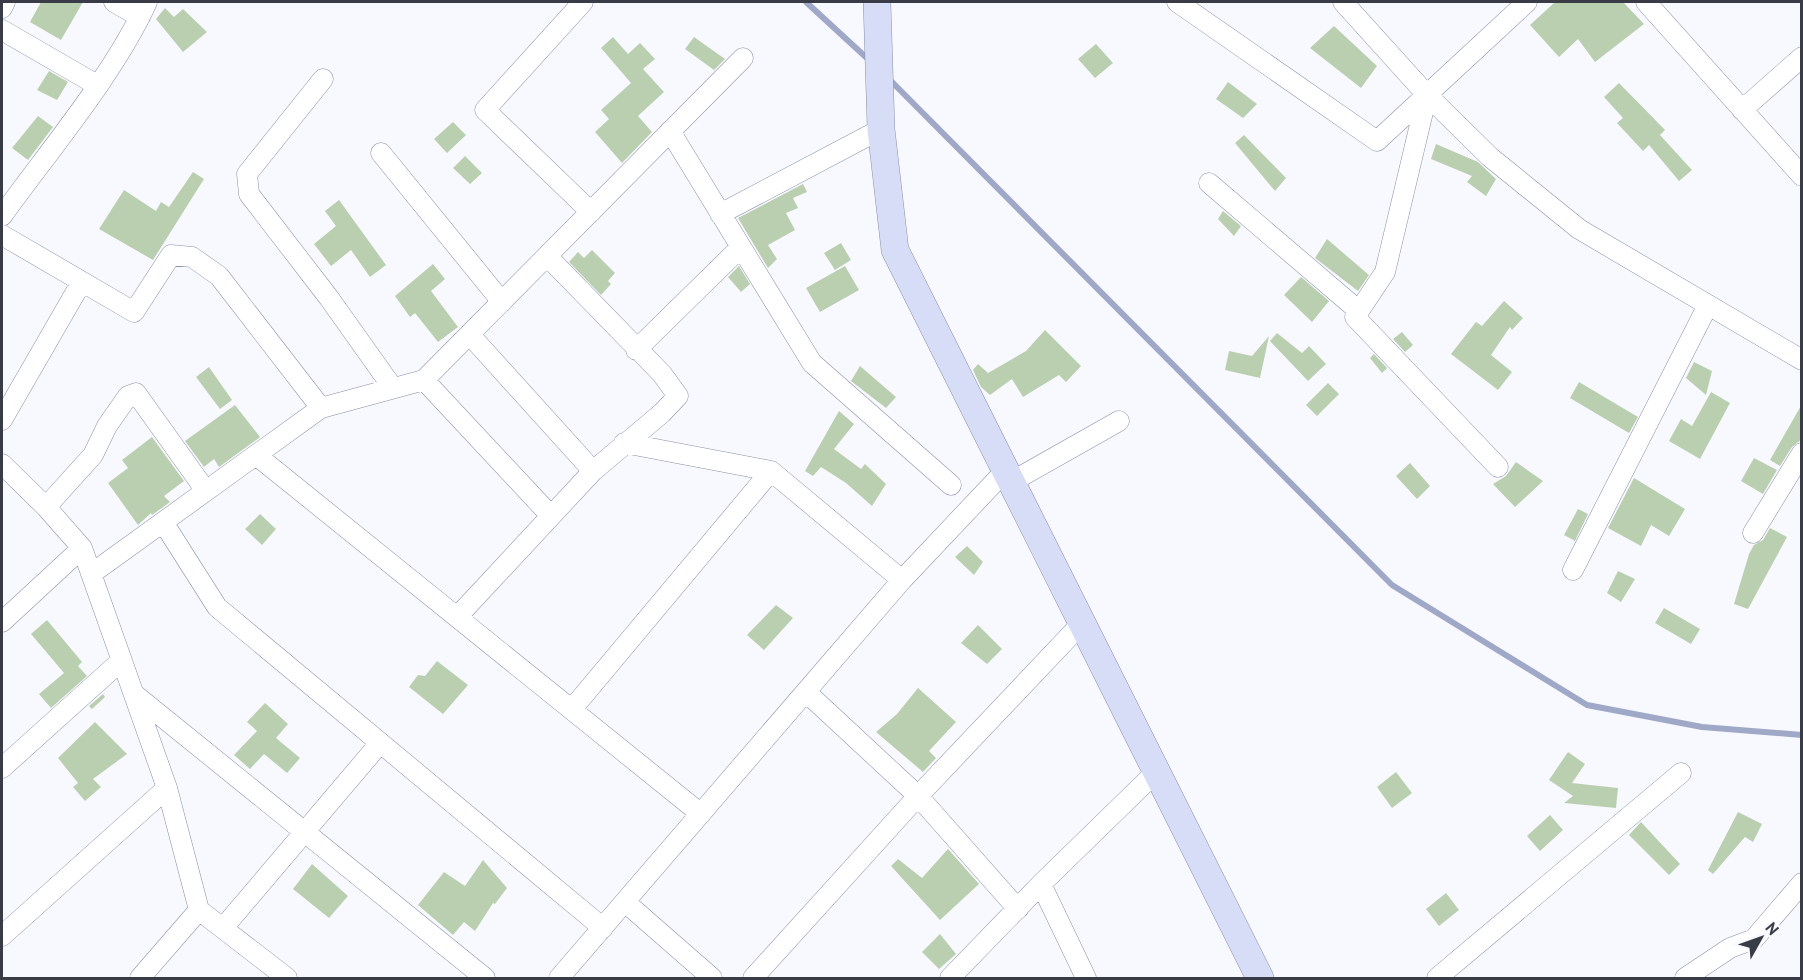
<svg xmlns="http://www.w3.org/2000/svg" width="1803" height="980" font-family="'PT Sans',sans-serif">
  <rect width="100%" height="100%" fill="#f8f9ff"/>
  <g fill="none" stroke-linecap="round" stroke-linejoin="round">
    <path stroke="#a0a8c8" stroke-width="6" d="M 806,2 L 869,60
      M 888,78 L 1392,585 L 1587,705 L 1702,727 L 1802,735"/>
  </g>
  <path fill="#bacfb0" d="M 41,2 L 83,2 L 61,40 L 30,22 Z
    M 1555,2 L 1623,2 L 1644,24 L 1595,62 L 1578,39 L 1559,57 L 1530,25 Z
    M 165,8 L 174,17 L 183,9 L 207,32 L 183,52 L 156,19 Z
    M 1334,26 L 1377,66 L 1361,88 L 1310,48 Z
    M 613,37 L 628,54 L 640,43 L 655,59 L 643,69 L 664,92 L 638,116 L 652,132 L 622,163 L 595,132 L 609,119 L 601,110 L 631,83 L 601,48 Z
    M 694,37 L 725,59 L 714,70 L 685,49 Z
    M 1096,44 L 1113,63 L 1095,78 L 1078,59 Z
    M 49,71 L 68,82 L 57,100 L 37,90 Z
    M 1228,82 L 1257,104 L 1243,118 L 1216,99 Z
    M 1619,83 L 1665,130 L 1660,135 L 1692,170 L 1679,181 L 1649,145 L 1643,151 L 1617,123 L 1623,118 L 1604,97 Z
    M 38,116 L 53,127 L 28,160 L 12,148 Z
    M 453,122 L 466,135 L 447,153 L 434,139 Z
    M 1244,135 L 1286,178 L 1275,191 L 1235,143 Z
    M 1436,144 L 1478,162 L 1496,179 L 1486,196 L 1467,182 L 1472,176 L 1431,159 Z
    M 465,156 L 482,173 L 470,184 L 453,168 Z
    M 193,172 L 204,179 L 153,260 L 99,229 L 124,190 L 156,211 L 161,202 L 169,207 Z
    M 803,184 L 807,192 L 793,198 L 798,208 L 786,213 L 795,230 L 768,245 L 777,259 L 768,268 L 738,218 Z
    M 339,200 L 386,265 L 370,277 L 351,250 L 331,266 L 314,244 L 336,226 L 325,211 Z
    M 1223,211 L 1241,226 L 1234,236 L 1218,219 Z
    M 1327,239 L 1369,275 L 1358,291 L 1315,258 Z
    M 841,243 L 851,260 L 835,270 L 824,253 Z
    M 592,250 L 615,273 L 608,281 L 611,284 L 601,295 L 569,262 L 578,252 L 584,258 Z
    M 433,264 L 445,279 L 431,291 L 458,327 L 438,342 L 415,313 L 410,317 L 395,296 Z
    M 739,266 L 750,284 L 741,292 L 728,277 Z
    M 845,266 L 859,290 L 820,312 L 806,288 Z
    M 1301,277 L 1329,301 L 1312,322 L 1284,295 Z
    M 1504,301 L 1523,318 L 1512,330 L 1510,327 L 1491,355 L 1512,372 L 1498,390 L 1451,354 L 1476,322 L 1482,326 Z
    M 1045,330 L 1081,366 L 1066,382 L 1059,375 L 1023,397 L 1012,379 L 990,395 L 981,387 L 973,370 L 978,364 L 988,373 L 1026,351 Z
    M 1402,332 L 1413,345 L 1405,352 L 1393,339 Z
    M 1277,333 L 1302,353 L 1309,346 L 1326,364 L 1308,381 L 1270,341 Z
    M 1269,336 L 1260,378 L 1225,370 L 1229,351 L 1252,356 Z
    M 1374,354 L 1387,368 L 1382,373 L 1370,358 Z
    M 1694,362 L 1712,371 L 1706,395 L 1686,378 Z
    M 860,366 L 896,397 L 886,408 L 851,381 Z
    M 209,367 L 232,400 L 220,409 L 196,377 Z
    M 1579,382 L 1638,417 L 1629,433 L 1570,398 Z
    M 1328,383 L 1339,394 L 1317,416 L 1306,405 Z
    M 1711,392 L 1730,403 L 1700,459 L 1669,441 L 1681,419 L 1692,426 Z
    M 1802,404 L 1802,439 L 1792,447 L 1780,466 L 1770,460 Z
    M 235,405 L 260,437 L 219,467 L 214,459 L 204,467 L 185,441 Z
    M 839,411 L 854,424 L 834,449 L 861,469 L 865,464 L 886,484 L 872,506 L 846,483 L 821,467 L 813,476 L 805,471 Z
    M 152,437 L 184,481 L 164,496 L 170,502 L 152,515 L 151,513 L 138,525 L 108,483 L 128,468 L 122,460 Z
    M 1754,458 L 1777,470 L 1763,494 L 1741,481 Z
    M 1516,462 L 1543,481 L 1515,507 L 1493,484 L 1506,476 Z
    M 1410,463 L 1430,486 L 1417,499 L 1396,476 Z
    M 1634,478 L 1685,509 L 1669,536 L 1651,525 L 1641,546 L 1608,528 Z
    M 1578,509 L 1588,514 L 1575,541 L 1564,535 Z
    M 260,514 L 276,529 L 262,545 L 245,529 Z
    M 1770,528 L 1787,537 L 1748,609 L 1734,604 L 1749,554 L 1754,545 L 1763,540 Z
    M 967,546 L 983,562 L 974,575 L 955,557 Z
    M 1618,571 L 1635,579 L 1621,602 L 1607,593 Z
    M 776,605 L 793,618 L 764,650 L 747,635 Z
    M 1664,608 L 1700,629 L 1691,644 L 1655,623 Z
    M 47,620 L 82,662 L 78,666 L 87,676 L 51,708 L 39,694 L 64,673 L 31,634 Z
    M 978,625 L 1002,649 L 987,664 L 961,643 Z
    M 437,661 L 468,685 L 443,714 L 409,687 L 418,675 L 425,676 Z
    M 918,688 L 956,722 L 929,751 L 936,758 L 923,772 L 876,732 L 897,714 Z
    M 103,694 L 105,697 L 92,709 L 89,706 Z
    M 265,703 L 288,724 L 276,738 L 300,758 L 287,773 L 264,754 L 250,769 L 234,755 L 257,731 L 247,722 Z
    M 95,722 L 127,754 L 93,779 L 101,787 L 85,801 L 73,787 L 78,783 L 58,758 Z
    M 1568,752 L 1585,764 L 1572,783 L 1618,788 L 1616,808 L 1564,803 L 1573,796 L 1549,780 Z
    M 1396,772 L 1412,793 L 1392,808 L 1377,787 Z
    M 1738,812 L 1762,824 L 1753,842 L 1745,837 L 1713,874 L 1708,870 Z
    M 1550,815 L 1563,830 L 1540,851 L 1527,836 Z
    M 1641,822 L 1680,864 L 1669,875 L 1629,835 Z
    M 948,849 L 979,884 L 940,920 L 891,866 L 898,859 L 922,878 Z
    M 483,860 L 507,888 L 495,904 L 493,903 L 475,931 L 464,922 L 453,935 L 418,905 L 444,872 L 465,886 Z
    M 312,864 L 348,896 L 329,918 L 293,889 Z
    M 1446,893 L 1459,910 L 1439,926 L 1426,909 Z
    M 940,934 L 956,954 L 939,969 L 922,952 Z"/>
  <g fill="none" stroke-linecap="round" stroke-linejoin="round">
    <g stroke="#898fa9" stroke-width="21">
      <path id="street" d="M 114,2 L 140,17
        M 583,2 L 485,110 L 591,212
        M 1177,2 L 1377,141 L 1527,2
        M 1343,2 L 1427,95 L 1490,157 L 1579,229 L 1802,360
        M 1646,2 L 1802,176
        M 2,8 L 5,2
        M 2,30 L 97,85
        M 323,79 L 247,174 L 249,194 L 329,298 L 393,388
        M 1427,95 L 1385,272 L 1355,317 L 1498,467
        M 1742,110 L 1802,57
        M 670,131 L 812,363 L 951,485
        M 381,153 L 502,302
        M 1209,183 L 1359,311
        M 720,214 L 881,129
        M 2,216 C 48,152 115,73 147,2
        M 2,235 L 134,312 L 171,255 L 192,257 L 219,276 L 321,408
        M 470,335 L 593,471
        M 636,350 L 741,247
        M 424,380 L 551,516
        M 2,420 L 81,283
        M 624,443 L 771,471 L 902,580
        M 256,455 L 701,814
        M 2,464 L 46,507 L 82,548 L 167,788 L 199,910 L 287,978
        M 1011,482 L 1119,421
        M 46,507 L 93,455 L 107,426 L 128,396 L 136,393 L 206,491
        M 163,522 L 217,607 L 603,928
        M 1753,533 L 1802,453
        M 1573,570 L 1708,305
        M 91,574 L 321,408 L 424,380 L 743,58
        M 457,617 L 593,471 L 662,413 L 678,396 L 662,374 L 547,256
        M 2,622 L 82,548
        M 806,692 L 918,796 L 1018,909
        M 134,694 L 485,978
        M 572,709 L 771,471
        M 2,768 L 122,660
        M 1041,884 L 1086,978
        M 625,902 L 712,978
        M 223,928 L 380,743
        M 2,936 L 167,788
        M 140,978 L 199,910
        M 559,978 L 902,580 L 1005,471
        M 753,978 L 918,796 L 1082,623
        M 950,978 L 1041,884 L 1156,772
        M 1437,978 L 1681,773
        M 1685,978 L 1730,948 L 1754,939 L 1802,883"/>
    </g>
    <g stroke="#898fa9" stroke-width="28">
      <path id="secondary" d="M 877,2 L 881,129 L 895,250 L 1260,978"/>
    </g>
    <use href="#street" stroke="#fff" stroke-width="20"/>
    <use href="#secondary" stroke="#d8ddf7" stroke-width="27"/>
  </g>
  <rect width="1803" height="980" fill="none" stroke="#393c47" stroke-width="6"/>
  <g transform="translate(1761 938) rotate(50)" stroke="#f8f9ff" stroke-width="4.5" paint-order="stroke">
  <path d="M0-4.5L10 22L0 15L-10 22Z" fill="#393c47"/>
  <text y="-9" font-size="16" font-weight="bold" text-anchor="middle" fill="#393c47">N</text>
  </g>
</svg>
